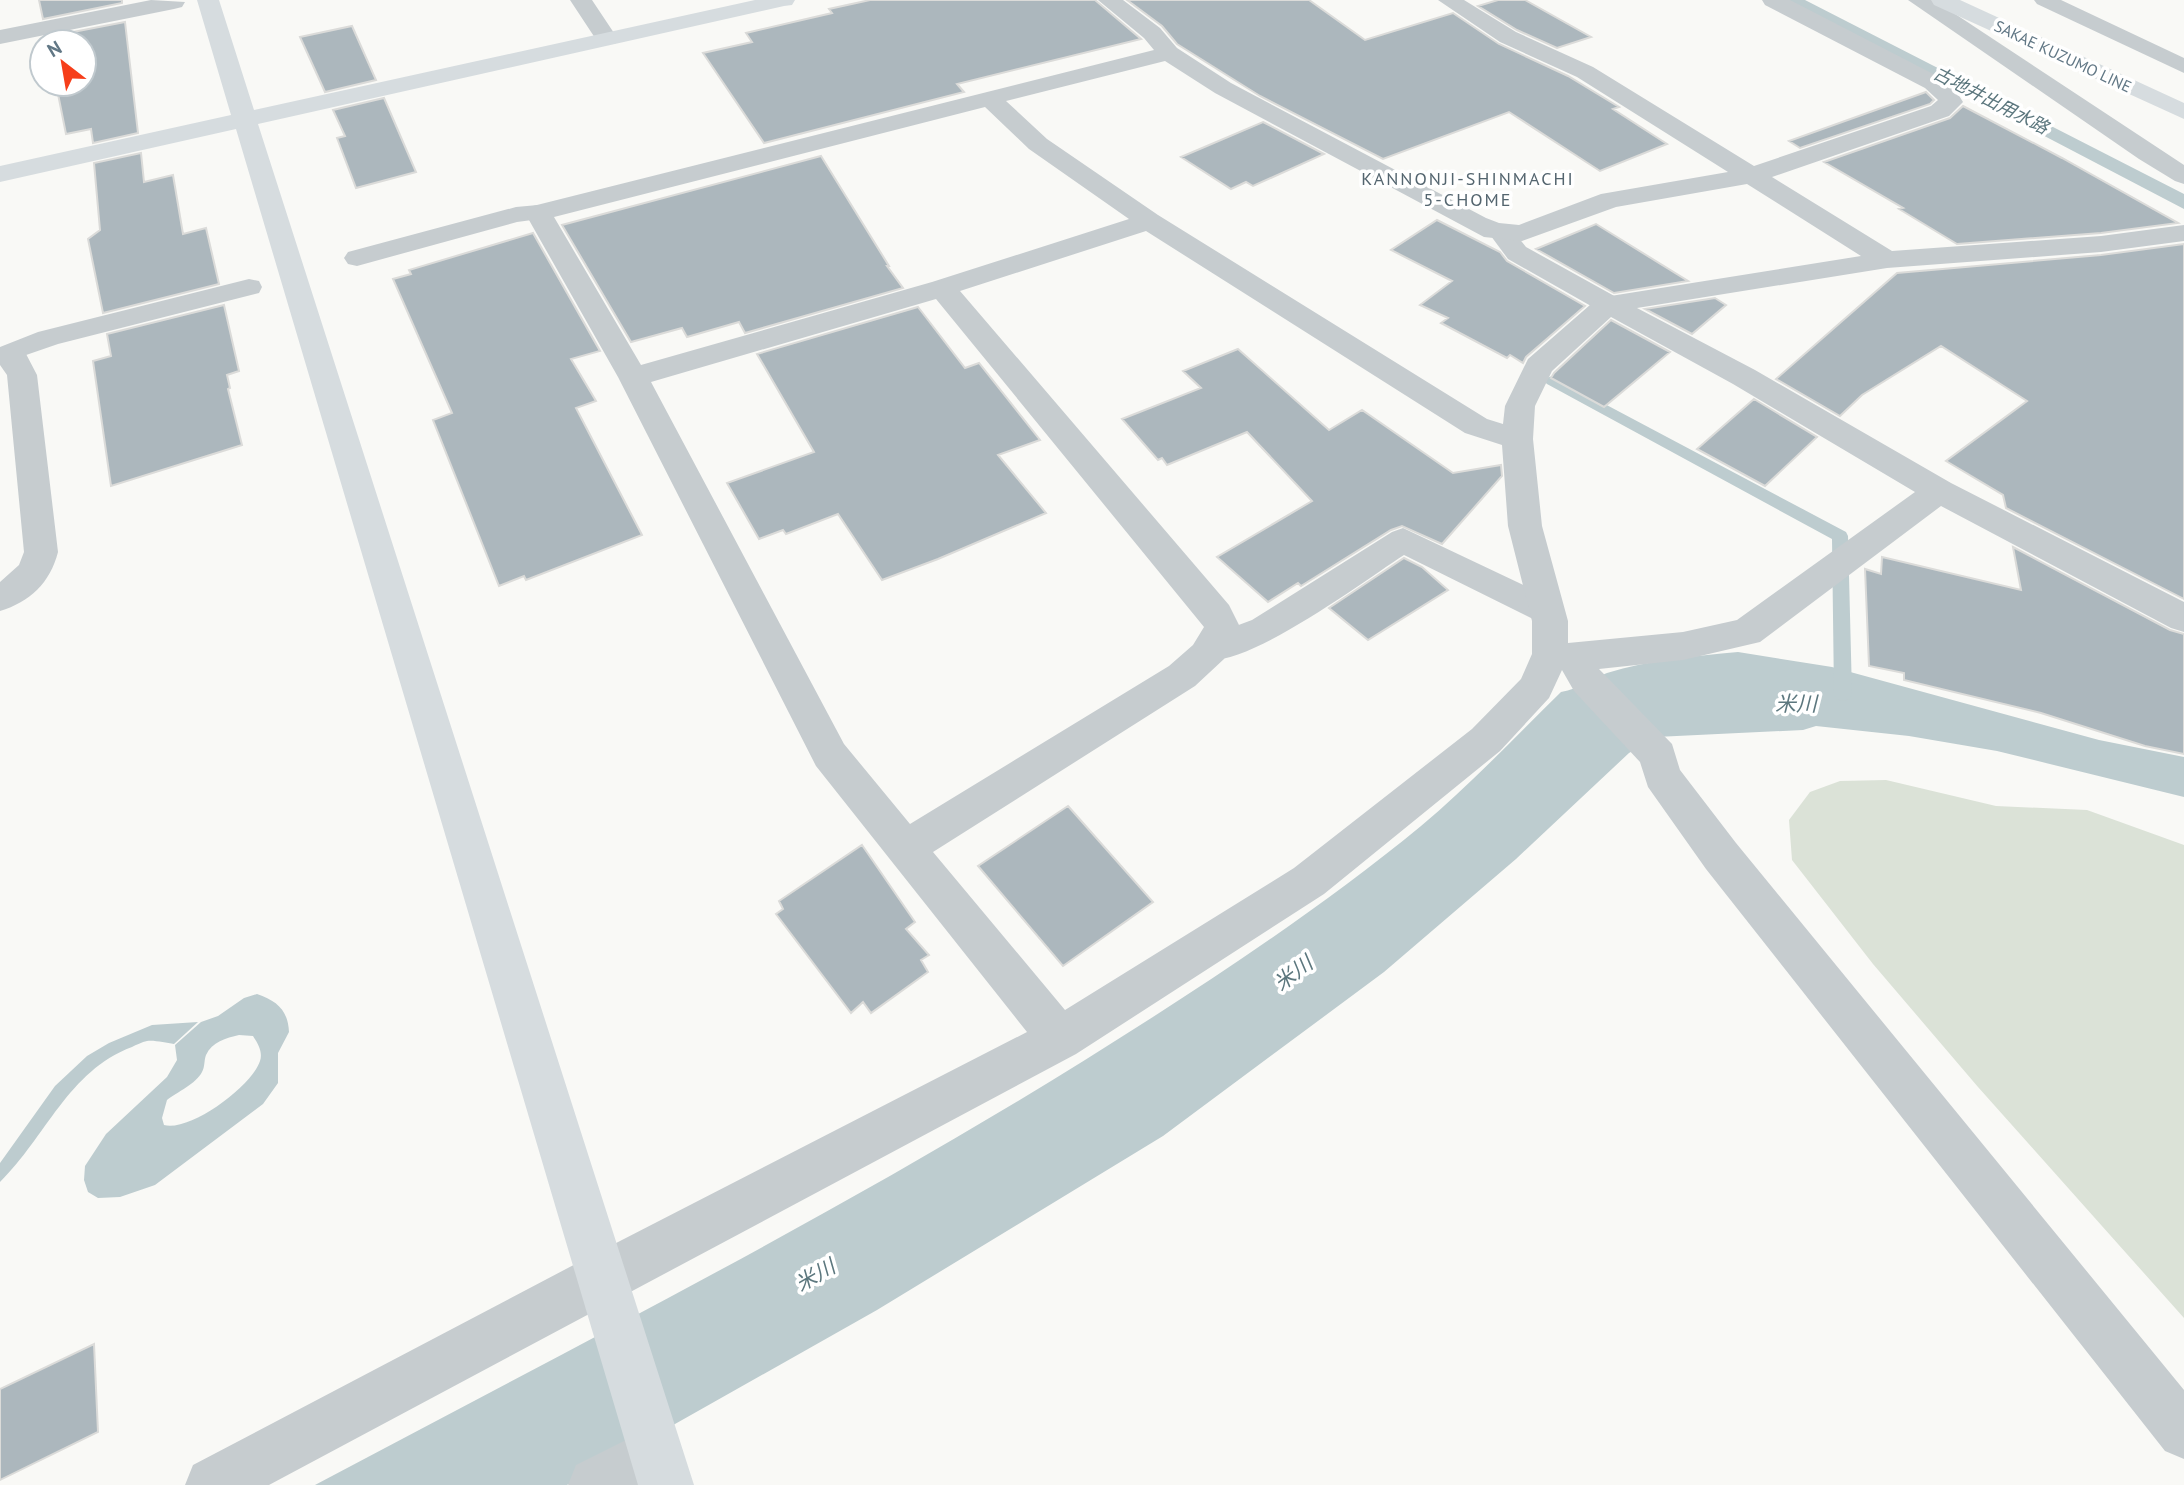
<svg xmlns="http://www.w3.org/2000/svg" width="2184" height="1485" font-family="'PT Sans','Noto Sans JP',sans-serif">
  <rect width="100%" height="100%" fill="#f9f9f6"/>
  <path fill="#dbe2d7" d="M 1886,780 L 1996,806 L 2087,810 L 2184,845 L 2184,1318 L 1978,1087 L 1873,964 L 1792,860 L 1789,820 L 1810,792 L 1840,781 Z"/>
  <path fill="#bdcccf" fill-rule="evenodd" d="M 1784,0 L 1805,0 L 2184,194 L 2184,209 Z
    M 1738,652 L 1832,667 L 2099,740 L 2184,757 L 2184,797 L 1997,751 L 1909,736 L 1816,726 L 1803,730 L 1656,737 L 1629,753 L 1516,859 L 1384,972 L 1163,1136 L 877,1310 L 567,1485 L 315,1485 C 574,1347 836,1215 1085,1060 C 1200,988 1315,913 1421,826 C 1470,785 1515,737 1561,692 C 1580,689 1590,679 1607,673 C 1649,660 1694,656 1738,652 Z
    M 257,994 C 277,1001 288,1010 289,1032 L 278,1053 L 278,1083 L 263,1104 L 155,1185 L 120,1197 L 98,1198 L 88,1192 L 84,1180 L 85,1166 L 106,1134 L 167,1077 L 177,1060 L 175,1045 L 201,1022 L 218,1016 L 244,998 ZM 239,1035 L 253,1036 C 258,1044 263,1052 260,1061 C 252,1086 190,1132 164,1125 L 162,1118 L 167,1100 C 177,1092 196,1084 202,1072 C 205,1067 204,1060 206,1055 C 212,1042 226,1038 239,1035 Z
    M 198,1022 L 174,1044 C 166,1043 155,1040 147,1041 C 142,1042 136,1045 132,1047 C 68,1071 46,1137 0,1182 L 0,1163 L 55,1086 L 87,1056 L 109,1043 L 152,1025 Z"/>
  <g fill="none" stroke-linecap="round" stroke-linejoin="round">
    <path fill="#bdcccf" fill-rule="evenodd" d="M 1552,376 L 1846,532 L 1848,536 L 1852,694 L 1850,699 L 1843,701 L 1836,699 L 1834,694 L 1832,539 L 1547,384 L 1544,381 L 1547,378 Z"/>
  </g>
  <path fill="#acb7bd" stroke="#dbdbd9" stroke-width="2" d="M 39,0 L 122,0 L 122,3 L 43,19 Z
    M 870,0 L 1095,0 L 1141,39 L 957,84 L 964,92 L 764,143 L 703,53 L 752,42 L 746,33 L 832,13 L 829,9 Z
    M 1127,0 L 1309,0 L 1365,40 L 1453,13 L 1499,44 L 1568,76 L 1619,107 L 1613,109 L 1667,144 L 1600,171 L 1509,112 L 1383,159 L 1260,96 L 1177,44 L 1162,26 Z
    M 1498,0 L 1525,0 L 1591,37 L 1557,48 L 1517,30 L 1478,6 Z
    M 125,22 L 138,133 L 93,143 L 91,129 L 66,134 L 56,84 L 84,84 L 84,42 L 48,42 L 47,37 Z
    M 352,26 L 376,80 L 325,92 L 300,37 Z
    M 1926,92 L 1934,100 L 1930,104 L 1800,148 L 1789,141 Z
    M 384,98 L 416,172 L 356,188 L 337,138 L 345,136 L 333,110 Z
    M 1963,106 L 2062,158 L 2178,223 L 2101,233 L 1957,244 L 1899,209 L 1903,208 L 1824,162 L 1950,118 Z
    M 1263,122 L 1324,154 L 1253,186 L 1246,182 L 1231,189 L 1181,157 Z
    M 141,153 L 144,182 L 173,175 L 183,234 L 206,228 L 219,284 L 103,313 L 88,239 L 100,230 L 94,163 Z
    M 821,156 L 889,266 L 887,266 L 903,288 L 745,333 L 739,322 L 687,337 L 682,328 L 631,342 L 562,225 Z
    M 1437,220 L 1500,252 L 1507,261 L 1585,306 L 1526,357 L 1523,363 L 1510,355 L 1507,358 L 1441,323 L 1448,318 L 1420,305 L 1452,281 L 1391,250 Z
    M 1596,224 L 1688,281 L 1614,293 L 1536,249 Z
    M 533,233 L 600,351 L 571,359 L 596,401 L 576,408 L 642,535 L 526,580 L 524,576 L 499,586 L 433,420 L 452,413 L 393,279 L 411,274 L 409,270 Z
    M 2184,244 L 2184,599 L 2006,508 L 2003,495 L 1946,461 L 2027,401 L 1941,346 L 1862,395 L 1840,416 L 1776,379 L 1897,273 L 2101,255 Z
    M 1715,298 L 1726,305 L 1692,334 L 1645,309 Z
    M 224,305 L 239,371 L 227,375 L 230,388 L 228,389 L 242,445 L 111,486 L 93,361 L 111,356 L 107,334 Z
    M 918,307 L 965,368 L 979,363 L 1040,440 L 998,455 L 1046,513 L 938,559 L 882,580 L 838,514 L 786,534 L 783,530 L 759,539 L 727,483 L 814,452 L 757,354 Z
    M 1611,320 L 1670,352 L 1604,407 L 1551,378 L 1554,373 Z
    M 1238,349 L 1329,430 L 1362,410 L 1453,473 L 1501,465 L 1502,476 L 1442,544 L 1402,526 L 1391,530 L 1301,586 L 1298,583 L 1268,602 L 1217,557 L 1312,501 L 1247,432 L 1167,465 L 1162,458 L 1158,460 L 1122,419 L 1201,388 L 1183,371 Z
    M 1754,399 L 1817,437 L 1765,486 L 1697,449 Z
    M 2013,547 L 2170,630 L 2184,634 L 2184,754 L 2145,746 L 2041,713 L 1904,680 L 1904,673 L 1869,666 L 1865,569 L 1881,574 L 1882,557 L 2021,590 Z
    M 1404,558 L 1422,567 L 1448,590 L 1368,640 L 1329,608 Z
    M 1068,806 L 1153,902 L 1063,966 L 978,866 Z
    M 862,845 L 915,922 L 906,929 L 929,955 L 921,960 L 928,972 L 871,1013 L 863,1002 L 851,1013 L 776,914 L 783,909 L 779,901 Z
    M 94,1344 L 98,1432 L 0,1480 L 0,1389 Z"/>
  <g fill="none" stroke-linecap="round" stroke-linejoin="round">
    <path fill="#c6cccf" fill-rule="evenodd" d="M 2034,0 L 2061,0 L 2184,58 L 2184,73 L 2037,4 Z
      M 538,205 L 547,208 L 551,213 L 547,218 L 517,222 L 357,266 L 348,264 L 344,258 L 348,252 L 516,207 Z
      M 1501,224 L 1510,227 L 1526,247 L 1618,298 L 1622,304 L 1618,310 L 1608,312 L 1598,310 L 1508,259 L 1488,232 L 1492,227 Z
      M 249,279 L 259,281 L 262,287 L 259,293 L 58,344 L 0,364 L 0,347 L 38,332 Z
      M 1403,528 L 1559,602 L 1564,611 L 1559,620 L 1547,624 L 1535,620 L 1404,555 C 1365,580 1243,672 1201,659 L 1196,649 L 1201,639 L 1252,620 L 1392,532 Z"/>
    <path fill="#c6cccf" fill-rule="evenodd" d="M 151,0 L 185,2 L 182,7 L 174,9 L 0,44 L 0,30 Z
      M 570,0 L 592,0 L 618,39 L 615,44 L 599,44 Z
      M 1098,0 L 1123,0 L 1160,28 L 1177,48 L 1231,83 L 1486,218 L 1499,223 L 1519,225 L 1601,194 L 1728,172 L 1577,77 L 1500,42 L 1438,0 L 1464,0 L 1516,32 L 1593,67 L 1754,166 L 1931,106 L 1938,100 L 1925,88 L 1765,5 L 1762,0 L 1790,0 L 1941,78 L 1953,86 L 1963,102 L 1949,116 L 1772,177 L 1892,251 L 2101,236 L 2184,225 L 2184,241 L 2101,252 L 1887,268 L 1637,308 L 1755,370 L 1951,483 L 2184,602 L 2184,632 L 2171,628 L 1941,506 L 1760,642 L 1683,660 L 1599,669 L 1672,744 L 1680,770 L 1736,843 L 2184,1390 L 2184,1459 L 2165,1451 L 1706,869 L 1648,787 L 1640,762 L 1574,691 L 1562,670 L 1549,698 L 1500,751 L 1324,894 L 1076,1054 L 269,1485 L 185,1485 L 193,1465 L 585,1259 L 1027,1032 L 816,766 L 618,377 L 525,213 L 529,207 L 1154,50 L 1144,38 ZM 1165,61 L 1215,93 L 1484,237 L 1522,241 L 1616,207 L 1747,184 L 1861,256 L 1598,298 L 1528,359 L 1505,406 L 1503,424 L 1487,419 L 1158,215 L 1047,139 L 1006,101 ZM 985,107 L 1029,149 L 1129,219 L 932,282 L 641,365 L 554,217 ZM 1146,231 L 1465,433 L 1502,445 L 1508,526 L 1532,621 L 1532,654 L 1521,679 L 1472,729 L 1294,868 L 1065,1010 L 933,852 L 1195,686 L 1224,659 L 1240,627 L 1229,605 L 960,291 ZM 936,299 L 1204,627 L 1193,645 L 1169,666 L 910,824 L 844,744 L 651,382 ZM 1611,317 L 1733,384 L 1915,492 L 1737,620 L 1683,632 L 1568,643 L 1568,621 L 1542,526 L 1533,439 L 1535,406 L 1552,371 Z
      M 1908,0 L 1934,0 L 2184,165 L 2184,184 L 2175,181 L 2139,159 Z
      M 0,347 L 25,352 L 37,375 L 58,552 C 50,583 30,602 0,611 L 0,582 L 19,565 L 24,552 L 7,375 L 0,365 Z
      M 656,1425 L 675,1433 L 683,1452 L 675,1471 L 651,1485 L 568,1485 L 576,1465 Z"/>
    <path fill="#d6dcdf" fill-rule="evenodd" d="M 197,0 L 219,0 L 254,110 L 755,0 L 795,0 L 792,5 L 784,6 L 258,124 L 694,1485 L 638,1485 L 236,129 L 0,182 L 0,166 L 231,115 Z
      M 1931,0 L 1960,0 L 2184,103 L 2184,119 L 1934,5 Z"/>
  </g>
  <g text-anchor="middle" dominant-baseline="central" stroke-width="7" stroke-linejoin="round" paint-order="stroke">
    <g font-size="16" fill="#617785" stroke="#fff">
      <text transform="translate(2063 56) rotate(25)">SAKAE KUZUMO LINE</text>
    </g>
    <g font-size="18" font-style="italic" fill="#5c777e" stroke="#fff">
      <text transform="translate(1991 100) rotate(27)">古地井出用水路</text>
    </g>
    <g font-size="18" letter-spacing="2" fill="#54656f" stroke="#fff">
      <text x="1468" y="178">KANNONJI-SHINMACHI<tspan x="1468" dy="21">5-CHOME</tspan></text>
    </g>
    <g font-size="21" font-style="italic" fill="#5c777e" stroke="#fff">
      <text x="1796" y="703">米川</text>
      <text transform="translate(1293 973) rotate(-37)">米川</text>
      <text transform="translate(815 1275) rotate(-30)">米川</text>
    </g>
  </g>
  <g transform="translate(63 63) rotate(329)"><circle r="33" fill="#ffffff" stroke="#c0c9ce" stroke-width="2"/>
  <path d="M0-5L12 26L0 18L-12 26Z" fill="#f63e1a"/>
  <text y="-10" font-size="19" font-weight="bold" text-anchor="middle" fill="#617785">N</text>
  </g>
</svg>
